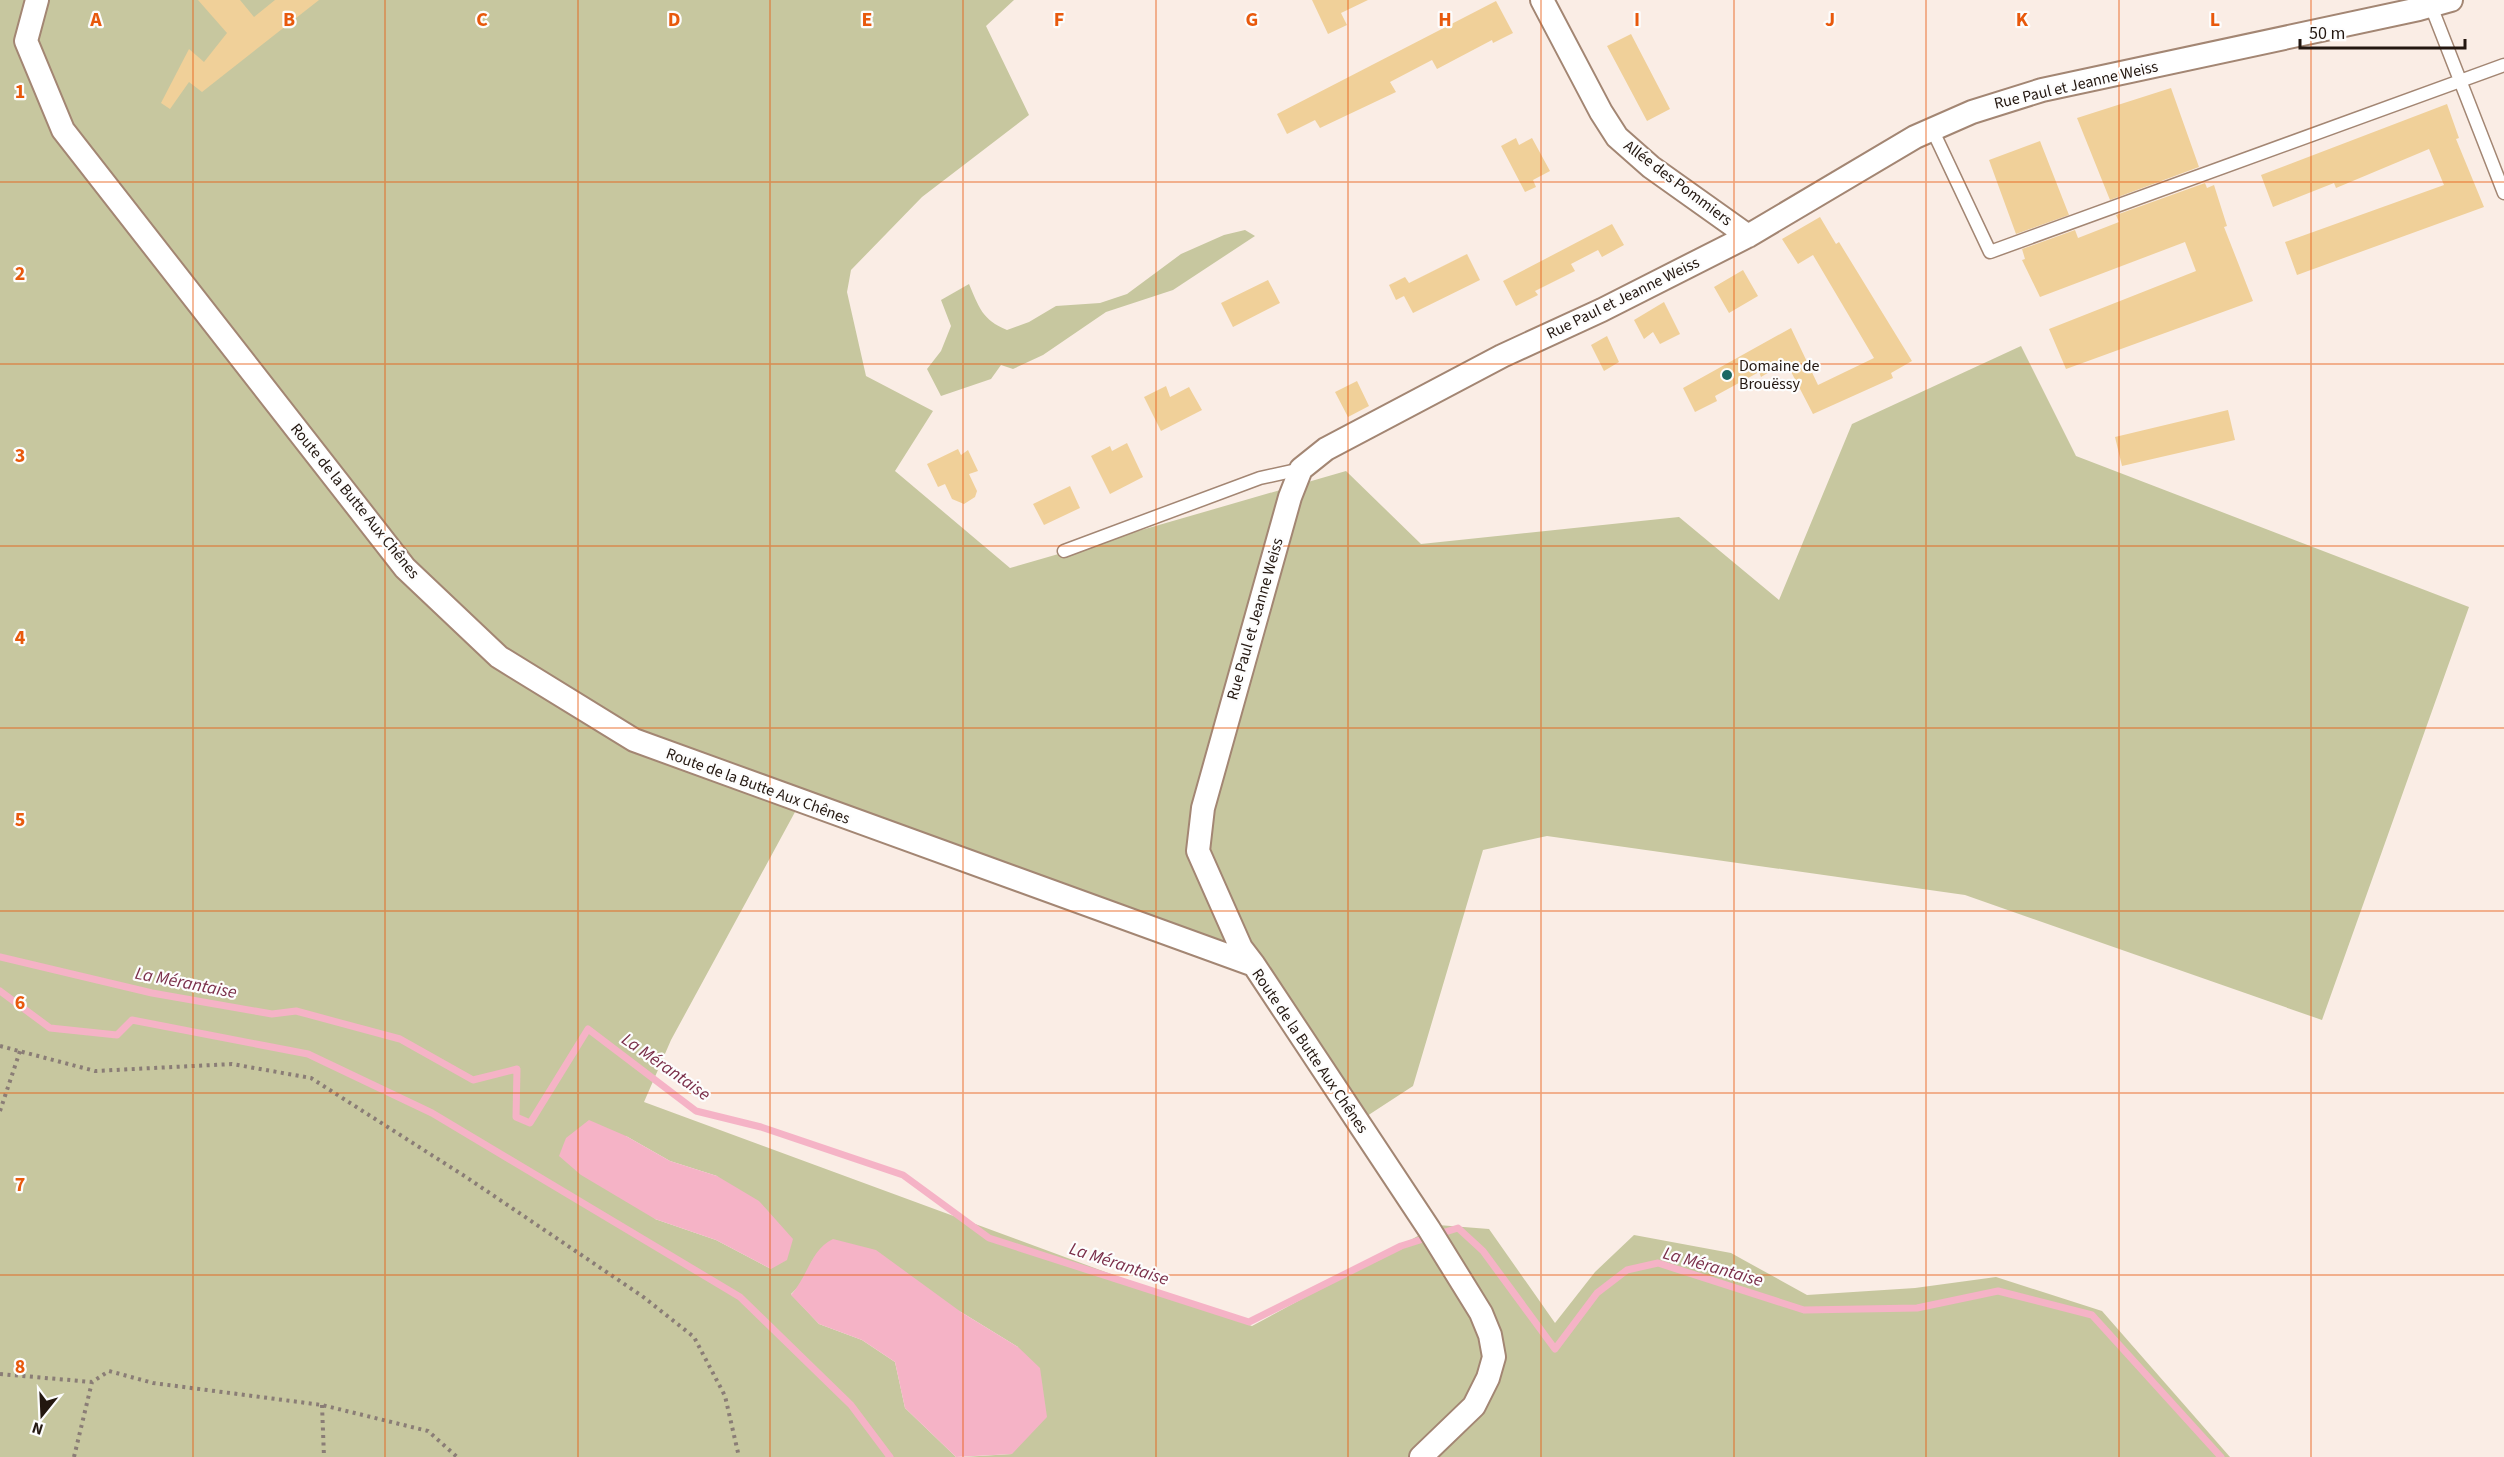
<svg xmlns="http://www.w3.org/2000/svg" width="2504" height="1457" font-family="'Source Sans 3',sans-serif">
  <rect width="100%" height="100%" fill="#faede5"/>
  <path fill="#c7c79f" fill-rule="evenodd" d="M 0,0 L 1014,0 L 986,26 L 1029,115 L 922,197 L 851,270 L 847,292 L 866,376 L 933,411 L 895,471 L 1010,568 L 1346,471 L 1421,544 L 1679,517 L 1779,600 L 1852,424 L 2021,346 L 2076,456 L 2469,607 L 2322,1020 L 1965,895 L 1547,836 L 1483,850 L 1413,1086 L 1367,1116 L 1263,965 L 653,735 L 795,812 L 671,1040 L 644,1102 L 1252,1326 L 1438,1225 L 1489,1229 L 1555,1323 L 1595,1272 L 1634,1235 L 1731,1253 L 1807,1295 L 1915,1288 L 1996,1277 L 2102,1311 L 2230,1457 L 963,1457 L 1012,1454 L 1018,1347 L 961,1312 L 812,1261 L 804,1281 L 791,1294 L 819,1324 L 862,1340 L 895,1362 L 905,1408 L 956,1457 L 0,1457 ZM 626,1136 L 670,1161 L 717,1176 L 771,1269 L 716,1240 L 655,1219 Z
    M 1245,230 L 1255,236 L 1173,290 L 1106,312 L 1043,355 L 1013,369 L 1001,365 L 991,379 L 941,396 L 927,369 L 941,351 L 951,326 L 941,300 L 969,284 C 979,307 982,320 1007,330 L 1029,322 L 1056,306 L 1100,303 L 1127,294 L 1181,254 L 1224,235 Z"/>
  <path fill="#f5b3c6" d="M 589,1120 L 626,1136 L 670,1161 L 717,1176 L 759,1201 L 793,1239 L 787,1260 L 771,1269 L 716,1240 L 655,1219 L 581,1175 L 559,1156 L 566,1138 Z
    M 833,1239 L 876,1250 L 961,1312 L 1018,1347 L 1040,1368 L 1047,1417 L 1012,1454 L 956,1457 L 905,1408 L 895,1362 L 862,1340 L 819,1324 L 791,1295 C 808,1276 811,1249 833,1239 Z"/>
  <g fill="none" stroke-linecap="round" stroke-linejoin="round">
    <path stroke="#f5b3c6" stroke-width="7" d="M 0,957 L 152,993 L 272,1014 L 296,1011 L 400,1039 L 473,1080 L 517,1069 L 516,1117 L 530,1123 L 588,1029 L 696,1111 L 761,1127 L 903,1175 L 989,1238 L 1249,1322 L 1401,1246 L 1458,1228 L 1483,1251 L 1555,1349 L 1597,1293 L 1627,1270 L 1658,1263 L 1804,1310 L 1917,1308 L 1998,1291 L 2092,1315 L 2221,1457
      M 0,991 L 50,1028 L 117,1035 L 132,1020 L 308,1054 L 432,1113 L 740,1297 L 851,1405 L 890,1457"/>
  </g>
  <path fill="#f0d099" d="M 198,0 L 240,0 L 254,17 L 275,0 L 319,0 L 202,92 L 189,82 L 170,109 L 161,103 L 189,49 L 204,62 L 227,33 Z
    M 1312,0 L 1368,0 L 1341,13 L 1347,25 L 1328,34 Z
    M 1496,1 L 1513,33 L 1493,43 L 1492,40 L 1437,69 L 1432,60 L 1390,82 L 1396,92 L 1320,128 L 1315,120 L 1287,134 L 1277,114 Z
    M 1631,34 L 1670,109 L 1647,121 L 1607,46 Z
    M 2171,88 L 2199,167 L 2110,200 L 2077,118 Z
    M 2447,104 L 2459,138 L 2456,139 L 2484,207 L 2297,275 L 2285,242 L 2444,185 L 2429,149 L 2336,188 L 2334,183 L 2273,207 L 2261,175 Z
    M 1516,138 L 1519,145 L 1532,138 L 1550,171 L 1533,180 L 1536,187 L 1525,192 L 1501,146 Z
    M 2040,141 L 2069,215 L 2016,234 L 1989,160 Z
    M 2205,183 L 2207,188 L 2214,185 L 2227,226 L 2224,227 L 2253,301 L 2066,369 L 2049,329 L 2196,271 L 2185,242 L 2040,297 L 2022,260 L 2025,259 L 2022,249 L 2075,230 L 2078,238 L 2119,222 L 2116,215 Z
    M 1820,217 L 1836,244 L 1839,242 L 1912,361 L 1891,373 L 1893,378 L 1813,414 L 1786,362 L 1761,377 L 1759,372 L 1715,396 L 1717,401 L 1695,412 L 1683,388 L 1791,328 L 1818,385 L 1874,358 L 1813,255 L 1798,264 L 1782,239 Z
    M 1612,224 L 1624,245 L 1602,257 L 1598,250 L 1571,264 L 1575,271 L 1535,291 L 1538,295 L 1516,306 L 1503,281 Z
    M 1467,254 L 1480,280 L 1413,313 L 1404,296 L 1396,300 L 1389,285 L 1405,277 L 1409,283 Z
    M 1743,270 L 1758,296 L 1729,313 L 1714,287 Z
    M 1268,280 L 1280,303 L 1233,327 L 1221,303 Z
    M 1664,302 L 1680,334 L 1660,344 L 1653,332 L 1644,339 L 1634,320 Z
    M 1607,336 L 1619,362 L 1604,371 L 1591,345 Z
    M 1357,381 L 1369,406 L 1348,417 L 1335,392 Z
    M 1166,386 L 1170,397 L 1189,387 L 1202,410 L 1161,431 L 1144,397 Z
    M 2228,410 L 2235,440 L 2122,466 L 2115,437 Z
    M 1127,443 L 1143,477 L 1110,494 L 1091,456 L 1110,446 L 1112,451 Z
    M 958,449 L 961,455 L 968,450 L 978,471 L 969,474 L 977,491 L 975,497 L 964,504 L 952,499 L 945,484 L 938,487 L 927,464 Z
    M 1070,486 L 1080,508 L 1044,525 L 1033,504 Z"/>
  <g fill="none" stroke-linecap="round" stroke-linejoin="round">
    <g stroke="#a38673" stroke-width="15">
      <path id="lane" d="M 2431,6 L 2504,193
        M 1932,129 L 1990,252 L 2504,65
        M 1064,551 L 1260,478 L 1301,469"/>
    </g>
    <g stroke="#a38673" stroke-width="26">
      <path id="street" d="M 37,0 L 26,41 L 63,130 L 405,568 L 499,657 L 634,740 L 1254,965 L 1429,1229 L 1481,1313 L 1490,1335 L 1494,1357 L 1488,1378 L 1474,1406 L 1421,1457
        M 1542,0 L 1601,112 L 1617,137 L 1651,167 L 1748,236
        M 1254,965 L 1241,948 L 1198,851 L 1203,808 L 1290,497 L 1301,469 L 1326,449 L 1502,356 L 1602,310 L 1748,236 L 1915,137 L 1972,112 L 2042,90 L 2419,9 L 2451,0"/>
    </g>
    <path stroke="#8a7d76" stroke-width="4" stroke-dasharray="3 4.5" stroke-linecap="butt" d="M 0,1046 L 95,1071 L 232,1064 L 311,1078 L 466,1177 L 642,1296 L 694,1337 L 725,1396 L 739,1457
      M 0,1111 L 20,1051
      M 0,1374 L 92,1382
      M 322,1405 L 324,1457
      M 74,1457 L 92,1382 L 109,1371 L 153,1383 L 322,1405 L 428,1431 L 457,1457"/>
    <use href="#lane" stroke="#fff" stroke-width="12"/>
    <use href="#street" stroke="#fff" stroke-width="22"/>
  </g>
  <path fill="none" stroke="#e8590c" stroke-width="1.5" stroke-opacity="0.55" d="M 193,0 L 193,1457M 385,0 L 385,1457M 578,0 L 578,1457M 770,0 L 770,1457M 963,0 L 963,1457M 1156,0 L 1156,1457M 1348,0 L 1348,1457M 1541,0 L 1541,1457M 1734,0 L 1734,1457M 1926,0 L 1926,1457M 2119,0 L 2119,1457M 2311,0 L 2311,1457M 0,182 L 2504,182M 0,364 L 2504,364M 0,546 L 2504,546M 0,728 L 2504,728M 0,911 L 2504,911M 0,1093 L 2504,1093M 0,1275 L 2504,1275"/>
  <circle fill="#1c6863" stroke="#fdfdfd" stroke-width="2" cx="1727" cy="375" r="6"/>
  <g text-anchor="middle" dominant-baseline="central" stroke-width="4.5" stroke-linejoin="round" paint-order="stroke">
    <g font-size="16" fill="#231710" stroke="#fdfdfd">
      <text transform="translate(2076 85) rotate(-13)">Rue Paul et Jeanne Weiss</text>
      <text transform="translate(1678 183) rotate(37)">Allée des Pommiers</text>
      <text transform="translate(1623 298) rotate(-26)">Rue Paul et Jeanne Weiss</text>
      <text transform="translate(355 501) rotate(51)">Route de la Butte Aux Chênes</text>
      <text transform="translate(1255 619) rotate(-74)">Rue Paul et Jeanne Weiss</text>
      <text transform="translate(758 786) rotate(20)">Route de la Butte Aux Chênes</text>
      <text transform="translate(1310 1051) rotate(56)">Route de la Butte Aux Chênes</text>
    </g>
    <g font-size="16" fill="#231710" stroke="#fdfdfd" text-anchor="start">
      <text x="1739" y="366">Domaine de<tspan x="1739" dy="18">Brouëssy</tspan></text>
    </g>
    <g font-size="18" font-style="italic" fill="#7a2e49" stroke="#fdfdfd">
      <text transform="translate(186 983) rotate(11)">La Mérantaise</text>
      <text transform="translate(666 1067) rotate(35)">La Mérantaise</text>
      <text transform="translate(1119 1264) rotate(18)">La Mérantaise</text>
      <text transform="translate(1713 1267) rotate(16)">La Mérantaise</text>
    </g>
  </g>
  <g font-size="20" text-anchor="middle" font-weight="bold" fill="#e8590c" stroke="#fdfdfd" stroke-width="4.5" stroke-linejoin="round" paint-order="stroke">
    <text x="96" y="26">A</text>
    <text x="289" y="26">B</text>
    <text x="482" y="26">C</text>
    <text x="674" y="26">D</text>
    <text x="867" y="26">E</text>
    <text x="1059" y="26">F</text>
    <text x="1252" y="26">G</text>
    <text x="1445" y="26">H</text>
    <text x="1637" y="26">I</text>
    <text x="1830" y="26">J</text>
    <text x="2022" y="26">K</text>
    <text x="2215" y="26">L</text>
    <text x="20" y="98">1</text>
    <text x="20" y="280">2</text>
    <text x="20" y="462">3</text>
    <text x="20" y="644">4</text>
    <text x="20" y="826">5</text>
    <text x="20" y="1009">6</text>
    <text x="20" y="1191">7</text>
    <text x="20" y="1373">8</text>
  </g>
  <g transform="translate(42 1415) rotate(198)" stroke="#fdfdfd" stroke-width="4.5" paint-order="stroke">
  <path d="M0-4.5L10 22L0 15L-10 22Z" fill="#231710"/>
  <text y="-9" font-size="16" font-weight="bold" text-anchor="middle" fill="#231710">N</text>
  </g>
  <path d="M2300 39v9h165v-9" fill="none" stroke="#231710" stroke-width="3"/>
  <text x="2309" y="39" font-size="18" fill="#231710" stroke="#fdfdfd" stroke-width="4.5" paint-order="stroke">50 m</text>
</svg>
